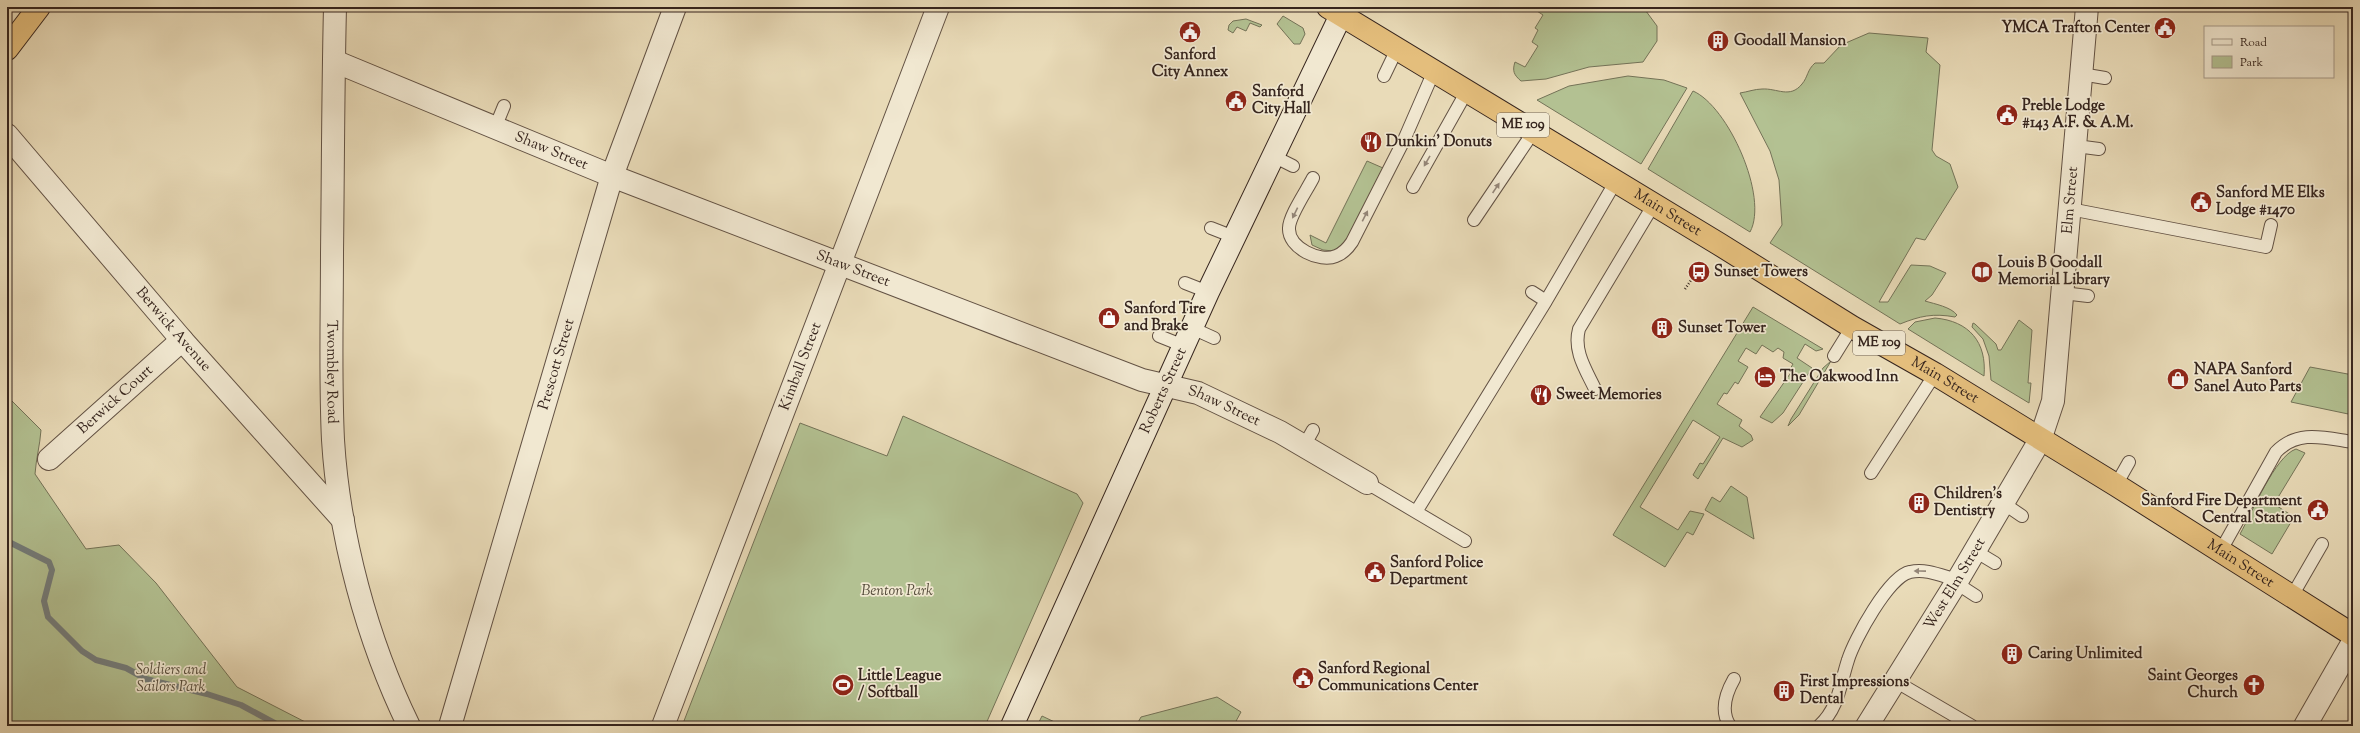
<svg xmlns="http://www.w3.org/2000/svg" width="2360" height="733" font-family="'Sorts Mill Goudy',serif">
  <rect width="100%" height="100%" fill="#e9dbb8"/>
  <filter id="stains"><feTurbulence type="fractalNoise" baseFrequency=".005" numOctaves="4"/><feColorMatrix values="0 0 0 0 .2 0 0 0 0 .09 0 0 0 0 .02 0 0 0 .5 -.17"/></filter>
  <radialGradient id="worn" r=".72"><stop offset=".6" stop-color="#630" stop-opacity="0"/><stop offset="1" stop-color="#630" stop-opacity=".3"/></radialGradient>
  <path fill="#b3c192" stroke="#747358" d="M 1539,7 L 1643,7 L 1657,26 L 1657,41 L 1643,62 L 1589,67 L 1546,79 L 1521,81 C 1514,75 1512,71 1515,62 L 1525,67 L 1538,46 L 1532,42 L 1538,30 L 1535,28 L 1543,15 L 1537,11 Z
    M 1283,16 L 1303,28 L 1305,34 L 1300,44 L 1294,44 L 1277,24 Z
    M 1246,19 L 1262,25 L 1260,27 L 1250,23 L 1246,31 L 1237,27 L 1233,33 L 1228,30 L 1229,25 L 1233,21 Z
    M 1869,33 L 1928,38 L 1926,52 L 1940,65 L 1932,150 L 1936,156 L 1950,164 L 1958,187 L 1925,240 L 1916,238 L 1879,302 L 1888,302 L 1911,265 L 1930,266 L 1946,273 L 1932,295 L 1925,301 C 1935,304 1951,307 1957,315 L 1955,317 C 1933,313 1920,316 1900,324 L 1770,243 L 1782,225 L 1779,180 L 1770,151 L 1740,93 C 1747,92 1755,89 1762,89 C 1777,88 1790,99 1802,84 C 1808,77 1807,70 1815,63 L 1824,63 L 1841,45 Z
    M 1628,76 L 1664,80 L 1687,88 L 1641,164 L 1537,100 L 1569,86 Z
    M 1693,91 C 1728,106 1769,197 1750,232 L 1648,169 Z
    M 1367,161 L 1383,168 L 1345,243 L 1334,251 L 1323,250 L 1312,245 L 1310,235 L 1326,243 Z
    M 1753,307 L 1823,349 L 1816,351 L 1805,344 L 1797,358 L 1812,368 L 1783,413 L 1772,423 L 1760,417 L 1792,371 L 1790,369 L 1793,364 L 1783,358 L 1784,352 L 1778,348 L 1773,352 L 1762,345 L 1756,354 L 1746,348 L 1738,361 L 1748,367 L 1738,384 L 1735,382 L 1727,394 L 1724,393 L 1717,404 L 1742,420 L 1739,426 L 1751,435 L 1753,440 L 1742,447 L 1723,438 L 1698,479 L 1693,475 L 1700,463 L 1703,464 L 1720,437 L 1693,420 L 1640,507 L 1678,530 L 1690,511 L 1704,514 L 1693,535 L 1687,532 L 1665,567 L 1613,535 Z
    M 1935,318 C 1969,321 1987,342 1984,376 L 1908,329 L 1915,322 Z
    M 2019,320 L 2032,330 L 2028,383 L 2031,383 L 2029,403 L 1991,380 L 1989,356 L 1983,339 L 1972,327 L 1973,323 L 1975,324 L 1996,344 L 1998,350 L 2001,350 Z
    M 1831,361 L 1799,415 L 1788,426 L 1791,419 L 1823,368 Z
    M 2310,367 L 2353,375 L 2353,415 L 2291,402 Z
    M 7,396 L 41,430 C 40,445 36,459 35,474 L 86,549 L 119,545 L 156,583 L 237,687 L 313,726 L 7,726 Z
    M 903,416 L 1077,494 L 1083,503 L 985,726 L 682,726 L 800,423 L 887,456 Z
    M 2296,449 L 2305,453 L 2274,504 L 2294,517 L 2272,554 L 2240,534 C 2252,513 2275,456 2296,449 Z
    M 1731,486 L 1747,497 L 1754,539 L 1705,510 L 1712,497 L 1720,502 Z
    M 1217,697 L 1241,712 L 1235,723 L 1241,726 L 1136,726 L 1141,717 Z
    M 1042,716 L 1063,726 L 1037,726 Z"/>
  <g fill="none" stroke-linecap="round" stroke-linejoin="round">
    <path stroke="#747d7c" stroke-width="6" d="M 7,541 L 49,562 L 52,570 L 44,601 L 48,617 L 82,651 L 96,660 L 126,668 L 146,679 L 207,694 L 241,705 L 280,726"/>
    <g stroke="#635244" stroke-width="14">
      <path id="lane" d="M 2081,74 L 2105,78
        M 1384,76 L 1397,49
        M 495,128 L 504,106
        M 2076,146 L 2099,149
        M 1273,156 L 1293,166
        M 1313,178 C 1307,190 1289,216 1289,228 C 1288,248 1320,263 1336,256 C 1344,253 1348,248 1352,242 L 1404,140 L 1434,71
        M 1413,187 L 1467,91
        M 2070,209 L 2266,247 L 2271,225
        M 1474,220 L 1534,131
        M 1211,228 L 1234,237
        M 1185,283 L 1208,292
        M 1532,292 L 1546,301
        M 2063,293 L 2088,296
        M 1192,328 L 1214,338
        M 1159,336 L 1184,346
        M 1834,356 L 1852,327
        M 1595,389 C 1586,370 1573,351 1579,329 L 1654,204
        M 1304,446 L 1313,430
        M 1871,473 L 1935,374
        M 1367,483 L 1416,512 L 1546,301 L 1616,181
        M 2116,485 L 2129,462
        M 2003,503 L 2022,516
        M 1416,512 L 1465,541
        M 1975,551 L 1995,563
        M 2220,552 L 2276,452 C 2298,429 2325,438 2353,442
        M 1956,583 L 1976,596
        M 2292,596 L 2322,544
        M 1895,681 L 1972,726
        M 1730,726 C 1720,711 1726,693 1734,679
        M 1819,726 C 1839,708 1840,684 1848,660 C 1854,640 1889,576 1910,572 C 1926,568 1942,576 1957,580"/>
    </g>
    <g stroke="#635244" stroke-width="24">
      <g id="street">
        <path id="s1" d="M 335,7 C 333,89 333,171 332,253 C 332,315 330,378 333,440 C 339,536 367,640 409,726"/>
        <path id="s2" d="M 334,61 L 612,176 L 1142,380 L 1198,393 L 1280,432 L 1367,483"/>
        <path id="s3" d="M 7,135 L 182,340 L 343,520"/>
        <path id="s4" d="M 49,459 L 182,340"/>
        <path id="s5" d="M 450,726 L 612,176 L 675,7"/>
        <path id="s6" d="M 663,726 L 938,7"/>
        <path id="s7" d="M 1867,726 L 1956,583 L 2040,440 L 2053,401 L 2087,7"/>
        <path d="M 2305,726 L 2353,642"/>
      </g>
    </g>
    <g stroke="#36251e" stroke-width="24">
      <g id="secondary">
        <path id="s8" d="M 1012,726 L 1208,292 L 1341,15"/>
      </g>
    </g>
    <g stroke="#36251e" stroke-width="24">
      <g id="highway">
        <path id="s9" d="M 1328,7 L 1719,244 L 1852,327 L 1935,374 L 2116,485 L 2353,635"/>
        <path d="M 7,49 L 39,7"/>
      </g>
    </g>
    <path stroke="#36251e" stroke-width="2.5" stroke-dasharray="1 2" stroke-linecap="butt" d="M 1685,289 L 1698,270"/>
    <use href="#lane" stroke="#f1e8d1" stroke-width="12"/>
    <use href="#street" stroke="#f1e8d1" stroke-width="22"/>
    <use href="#secondary" stroke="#f1e8d1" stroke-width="22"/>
    <use href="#highway" stroke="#e4be7c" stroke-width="22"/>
  </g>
  <defs><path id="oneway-solid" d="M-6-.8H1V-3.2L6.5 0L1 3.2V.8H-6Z"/></defs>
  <g fill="#948678">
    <use href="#oneway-solid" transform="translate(1427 161) rotate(120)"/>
    <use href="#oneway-solid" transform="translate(1496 188) rotate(-56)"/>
    <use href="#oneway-solid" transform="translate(1295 213) rotate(116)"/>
    <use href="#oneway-solid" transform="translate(1365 216) rotate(-63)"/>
    <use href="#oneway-solid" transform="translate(1920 571) rotate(-179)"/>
  </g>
  <defs>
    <g id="civic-disc" transform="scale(1.15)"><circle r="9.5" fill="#8f2418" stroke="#f1e8d1"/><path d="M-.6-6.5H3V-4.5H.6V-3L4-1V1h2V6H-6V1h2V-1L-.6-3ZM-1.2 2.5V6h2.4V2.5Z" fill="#fff"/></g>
    <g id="building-disc" transform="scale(1.15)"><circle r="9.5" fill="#8f2418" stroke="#f1e8d1"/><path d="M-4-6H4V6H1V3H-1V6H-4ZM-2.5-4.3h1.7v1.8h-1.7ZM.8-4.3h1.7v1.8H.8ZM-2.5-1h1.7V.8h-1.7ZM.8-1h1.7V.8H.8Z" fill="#fff"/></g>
    <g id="restaurant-disc" transform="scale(1.15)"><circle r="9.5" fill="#8f2418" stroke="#f1e8d1"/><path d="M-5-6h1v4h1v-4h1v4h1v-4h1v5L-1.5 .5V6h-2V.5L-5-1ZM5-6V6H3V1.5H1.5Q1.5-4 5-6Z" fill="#fff"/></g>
    <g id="bus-disc" transform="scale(1.15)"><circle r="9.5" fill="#8f2418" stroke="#f1e8d1"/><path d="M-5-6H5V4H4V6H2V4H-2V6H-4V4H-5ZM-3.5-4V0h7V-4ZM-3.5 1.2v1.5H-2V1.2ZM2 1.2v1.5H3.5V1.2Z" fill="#fff"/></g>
    <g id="library-disc" transform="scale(1.15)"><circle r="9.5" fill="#8f2418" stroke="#f1e8d1"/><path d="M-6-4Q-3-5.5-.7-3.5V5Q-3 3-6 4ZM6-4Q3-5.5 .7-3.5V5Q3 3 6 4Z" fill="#fff"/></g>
    <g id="shop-disc" transform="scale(1.15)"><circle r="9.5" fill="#8f2418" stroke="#f1e8d1"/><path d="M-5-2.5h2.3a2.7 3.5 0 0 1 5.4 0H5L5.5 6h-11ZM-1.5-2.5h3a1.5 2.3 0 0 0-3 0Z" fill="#fff"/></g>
    <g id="hotel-disc" transform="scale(1.15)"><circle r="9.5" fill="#8f2418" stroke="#f1e8d1"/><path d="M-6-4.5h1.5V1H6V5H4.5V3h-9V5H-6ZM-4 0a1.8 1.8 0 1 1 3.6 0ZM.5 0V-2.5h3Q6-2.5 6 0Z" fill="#fff"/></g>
    <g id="stadium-disc" transform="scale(1.15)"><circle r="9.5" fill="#8f2418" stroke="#f1e8d1"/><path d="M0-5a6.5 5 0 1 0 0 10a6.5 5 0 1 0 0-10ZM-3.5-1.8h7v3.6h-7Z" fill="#fff"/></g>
    <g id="church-disc" transform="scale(1.15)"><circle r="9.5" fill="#8f2418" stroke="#f1e8d1"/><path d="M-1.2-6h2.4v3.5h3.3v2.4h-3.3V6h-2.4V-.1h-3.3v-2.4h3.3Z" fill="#fff"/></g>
  </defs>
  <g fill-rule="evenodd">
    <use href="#civic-disc" x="2165" y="28"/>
    <use href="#civic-disc" x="1190" y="32"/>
    <use href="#building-disc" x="1718" y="41"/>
    <use href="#civic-disc" x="1236" y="101"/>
    <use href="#civic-disc" x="2007" y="115"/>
    <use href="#restaurant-disc" x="1371" y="142"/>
    <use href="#civic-disc" x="2201" y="202"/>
    <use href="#bus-disc" x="1699" y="272"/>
    <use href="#library-disc" x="1982" y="272"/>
    <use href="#shop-disc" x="1109" y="318"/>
    <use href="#building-disc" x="1662" y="328"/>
    <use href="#hotel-disc" x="1765" y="377"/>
    <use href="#shop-disc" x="2178" y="379"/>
    <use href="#restaurant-disc" x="1541" y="395"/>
    <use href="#building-disc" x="1919" y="503"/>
    <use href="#civic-disc" x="2318" y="510"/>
    <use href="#civic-disc" x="1375" y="572"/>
    <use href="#building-disc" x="2012" y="654"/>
    <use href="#civic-disc" x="1303" y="678"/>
    <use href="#stadium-disc" x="843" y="685"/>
    <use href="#church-disc" x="2254" y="685"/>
    <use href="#building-disc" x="1784" y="691"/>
  </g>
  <g text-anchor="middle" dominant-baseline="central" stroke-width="3.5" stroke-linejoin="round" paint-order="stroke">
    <g fill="#f1e8d1" stroke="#6e6054" stroke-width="1">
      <rect x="1497" y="113" width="52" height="24" rx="3"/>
      <rect x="1853" y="331" width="52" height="24" rx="3"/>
    </g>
    <g font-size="14" font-weight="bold" fill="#36251e">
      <text x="1523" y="125">ME 109</text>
      <text x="1879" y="343">ME 109</text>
    </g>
    <g font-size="15" font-weight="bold" fill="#36251e" stroke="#f1e8d1" text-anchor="start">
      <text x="2150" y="28" text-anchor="end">YMCA Trafton Center</text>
      <text x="1734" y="41">Goodall Mansion</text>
      <text x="1190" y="55" text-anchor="middle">Sanford<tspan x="1190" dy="17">City Annex</tspan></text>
      <text x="1252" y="92">Sanford<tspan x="1252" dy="17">City Hall</tspan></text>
      <text x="2022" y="106">Preble Lodge<tspan x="2022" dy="17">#143 A.F. &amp; A.M.</tspan></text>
      <text x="1386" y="142">Dunkin' Donuts</text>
      <text x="2216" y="193">Sanford ME Elks<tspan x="2216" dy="17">Lodge #1470</tspan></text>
      <text x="1998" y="263">Louis B Goodall<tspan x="1998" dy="17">Memorial Library</tspan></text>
      <text x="1714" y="272">Sunset Towers</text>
      <text x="1124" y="309">Sanford Tire<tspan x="1124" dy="17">and Brake</tspan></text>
      <text x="1678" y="328">Sunset Tower</text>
      <text x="2194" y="370">NAPA Sanford<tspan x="2194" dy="17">Sanel Auto Parts</tspan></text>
      <text x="1780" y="377">The Oakwood Inn</text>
      <text x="1556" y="395">Sweet Memories</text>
      <text x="1934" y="494">Children's<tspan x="1934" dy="17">Dentistry</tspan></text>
      <text x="2302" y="501" text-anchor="end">Sanford Fire Department<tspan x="2302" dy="17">Central Station</tspan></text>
      <text x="1390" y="563">Sanford Police<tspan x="1390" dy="17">Department</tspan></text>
      <text x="2028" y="654">Caring Unlimited</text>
      <text x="1318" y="669">Sanford Regional<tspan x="1318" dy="17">Communications Center</tspan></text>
      <text x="858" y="676">Little League<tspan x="858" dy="17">/ Softball</tspan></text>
      <text x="2238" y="676" text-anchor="end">Saint Georges<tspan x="2238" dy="17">Church</tspan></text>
      <text x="1800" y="682">First Impressions<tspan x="1800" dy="17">Dental</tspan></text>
    </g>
    <g font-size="15" fill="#36251e" stroke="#f1e8d1">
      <text stroke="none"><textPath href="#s2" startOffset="235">Shaw Street</textPath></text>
      <text stroke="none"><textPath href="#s7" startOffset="577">Elm Street</textPath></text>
      <text stroke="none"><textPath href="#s9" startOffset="397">Main Street</textPath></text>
      <text stroke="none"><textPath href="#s2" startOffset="559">Shaw Street</textPath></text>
      <text stroke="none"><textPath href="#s3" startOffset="256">Berwick Avenue</textPath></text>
      <text stroke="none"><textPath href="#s5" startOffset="377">Prescott Street</textPath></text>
      <text stroke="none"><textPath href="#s6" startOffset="385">Kimball Street</textPath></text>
      <text stroke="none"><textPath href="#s1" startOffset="365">Twombley Road</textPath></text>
      <text stroke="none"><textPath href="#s9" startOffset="721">Main Street</textPath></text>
      <text stroke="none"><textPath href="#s8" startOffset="368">Roberts Street</textPath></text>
      <text stroke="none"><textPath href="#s4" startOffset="89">Berwick Court</textPath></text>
      <text stroke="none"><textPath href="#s2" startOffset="955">Shaw Street</textPath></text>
      <text stroke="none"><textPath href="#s9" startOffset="1069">Main Street</textPath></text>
      <text stroke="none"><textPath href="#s7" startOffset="167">West Elm Street</textPath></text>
    </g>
    <g font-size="15" font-style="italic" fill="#554c3b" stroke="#f1e8d1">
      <text x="897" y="591">Benton Park</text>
      <text x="171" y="670">Soldiers and<tspan x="171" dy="17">Sailors Park</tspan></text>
    </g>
  </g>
  <rect width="2360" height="733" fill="none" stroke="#e9dbb8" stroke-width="24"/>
  <rect x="8" y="8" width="2344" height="717" fill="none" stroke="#36251e" stroke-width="2"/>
  <rect x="12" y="12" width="2336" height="709" fill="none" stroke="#36251e"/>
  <rect x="2204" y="26" width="130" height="52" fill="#f1e8d1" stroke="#a69a89"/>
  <rect x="2212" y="39" width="20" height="6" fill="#f1e8d1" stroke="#a69a89"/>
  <text x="2240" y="46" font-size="12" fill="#36251e">Road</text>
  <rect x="2212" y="56" width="20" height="12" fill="#b3c192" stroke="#a69a89"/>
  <text x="2240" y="66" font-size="12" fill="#36251e">Park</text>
  <rect width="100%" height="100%" filter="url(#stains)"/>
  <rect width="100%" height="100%" fill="url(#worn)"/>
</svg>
